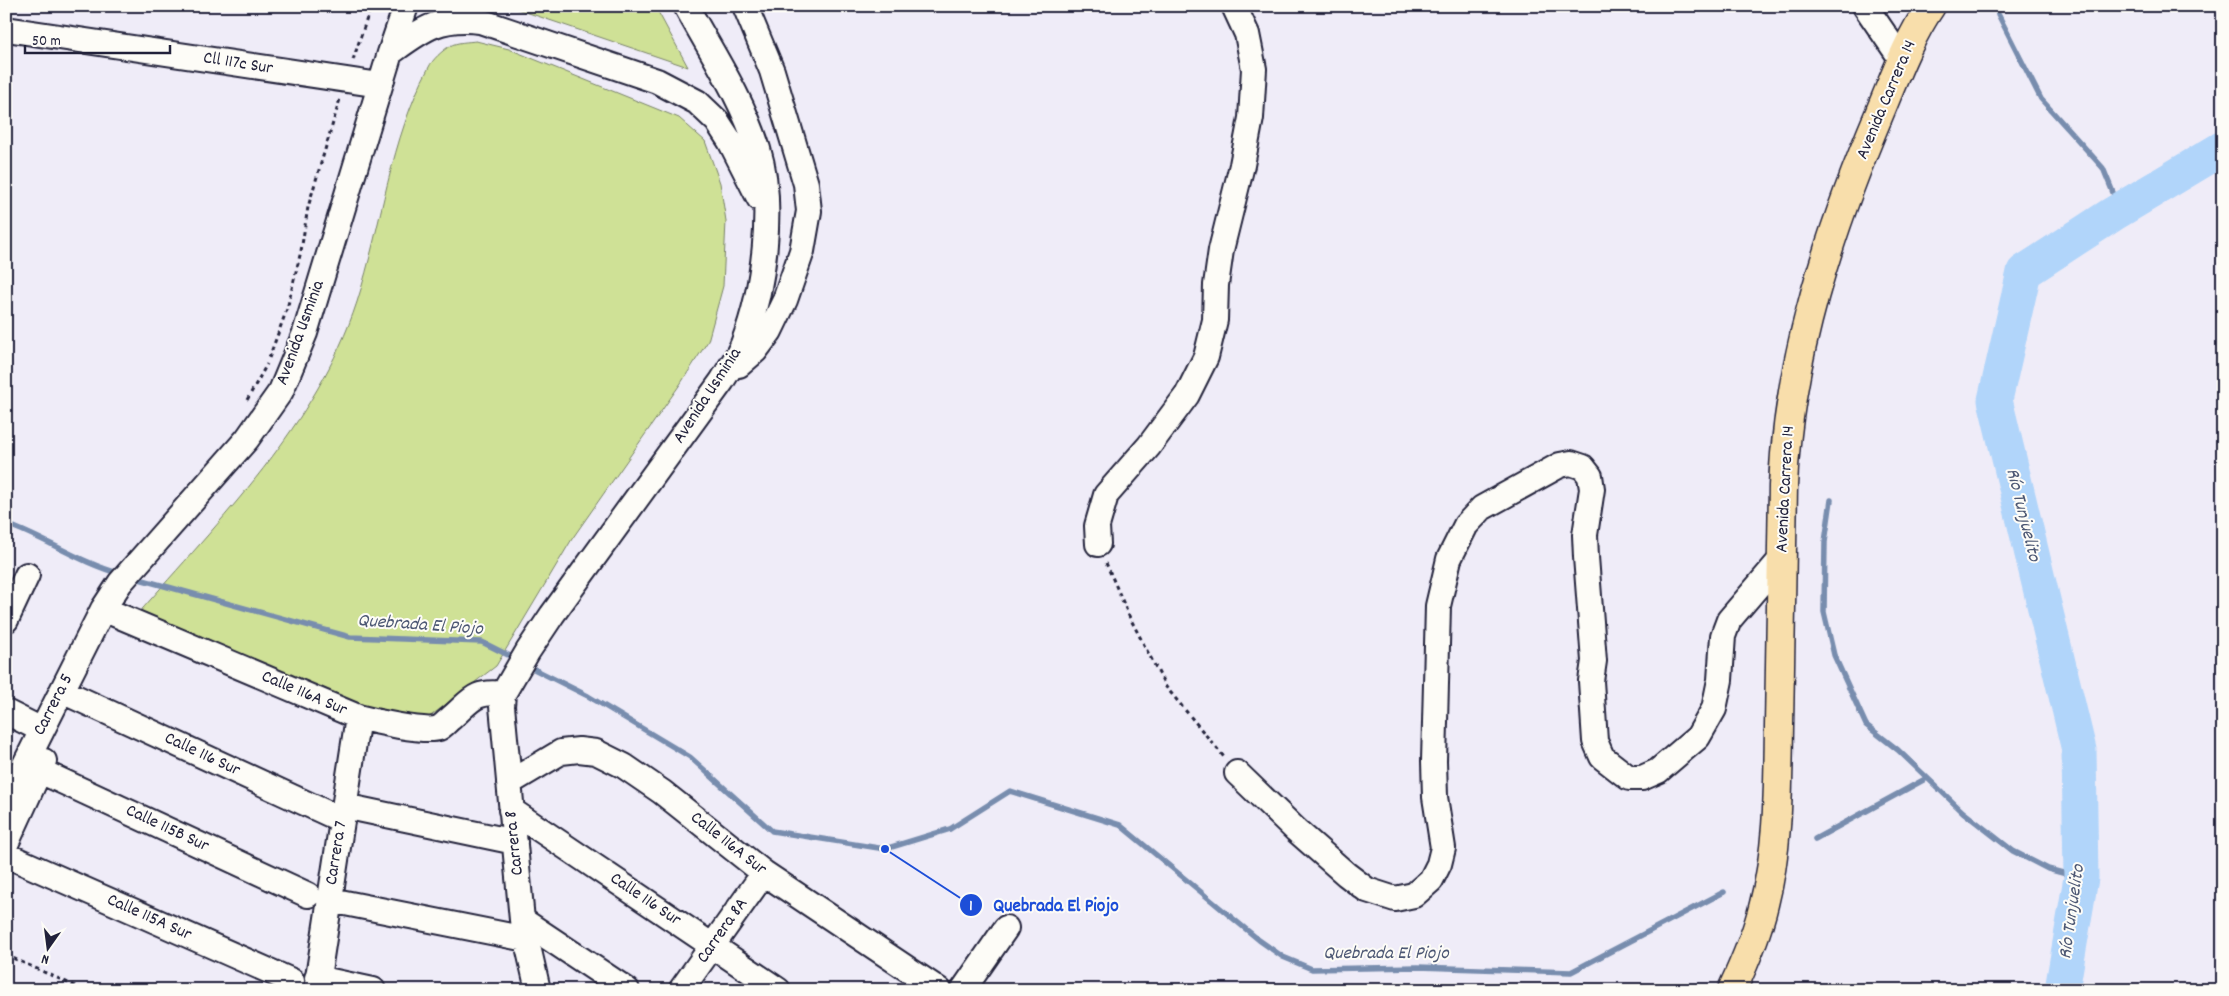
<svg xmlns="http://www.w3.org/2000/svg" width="2229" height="996" font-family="Dekko,sans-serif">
  <rect width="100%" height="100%" fill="#efecf8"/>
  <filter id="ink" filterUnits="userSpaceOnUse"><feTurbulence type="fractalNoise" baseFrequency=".02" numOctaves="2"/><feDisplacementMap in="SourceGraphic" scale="10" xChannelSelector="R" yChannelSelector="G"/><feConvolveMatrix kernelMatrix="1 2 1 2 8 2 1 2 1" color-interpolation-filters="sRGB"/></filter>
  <g filter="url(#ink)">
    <path fill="#cfe196" stroke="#788268" d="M 508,6 L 655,6 L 688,67 Z
      M 476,41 L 509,49 L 679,118 L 705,141 L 720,183 L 726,221 L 723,286 L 708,341 L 681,383 L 572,539 L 496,666 L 428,718 L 349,706 L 137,615 C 220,520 317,424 357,302 C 382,225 390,139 429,67 C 432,60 443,50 450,46 C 456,42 469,42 476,41 Z"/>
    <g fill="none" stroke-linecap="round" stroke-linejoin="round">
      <path stroke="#788dae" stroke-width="5.5" d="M 1998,14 L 2041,99 L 2103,168 L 2114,195 L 2113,214
        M 1831,500 L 1825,542 L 1824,612 L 1834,655 L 1866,725 L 1898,750 L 1963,812 L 2013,851 L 2048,869 L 2081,878
        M 6,524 C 46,538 80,563 121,574
        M 132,577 L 350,637 L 482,642 L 518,660
        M 526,665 L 588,696 L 690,757 L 772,831 L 885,849 L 950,829 L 1010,791 L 1120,825 L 1259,940 L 1283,957 L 1312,969 L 1418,967 L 1571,972 L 1724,892
        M 1815,839 L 1927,778"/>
      <path stroke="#b1d5fa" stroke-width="35" d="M 2062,990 L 2081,878 L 2079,750 L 1995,400 L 2024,272 L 2113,214 L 2223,148"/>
      <g stroke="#22223b" stroke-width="28">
        <path id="minor" d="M 1865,6 L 1902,60
          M 6,29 L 380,85
          M 390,53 C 422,30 438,16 480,21 L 657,81 L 697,102 L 717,121 L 730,141 L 759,198
          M 739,365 L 755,351 L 770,331 L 785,300 L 802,251 L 809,211 L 806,184 L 772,71 L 745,6
          M 1098,544 L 1097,526 L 1106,495 L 1149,446 L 1187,395 L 1206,357 L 1215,320 L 1216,285 L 1221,250 L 1242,165 L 1251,118 L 1254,69 L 1247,34 L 1234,6
          M 103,609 L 358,717 C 373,721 425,733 439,728 C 443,726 447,721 451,718 C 471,701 474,690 503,694
          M 6,620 L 27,575
          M 62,691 L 342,820
          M 6,712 L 42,730
          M 25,764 L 308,895
          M 1237,773 L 1296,830 L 1346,874 L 1367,890 L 1395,899 L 1414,895 L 1431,880 L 1439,864 L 1443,848 L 1435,797 L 1434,761 L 1438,606 L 1449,559 L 1466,525 L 1482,508 L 1560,465 L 1571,463 L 1583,467 L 1590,476 L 1592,489 L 1585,535 L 1586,557 L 1594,661 L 1591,681 L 1595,741 L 1602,757 L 1629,778 L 1642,778 L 1658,771 L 1698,737 L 1714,709 L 1720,680 L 1723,636 L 1729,620 L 1782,558
          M 509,783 L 561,752 L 579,750 L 596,752 L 624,766 L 662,792 L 764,873 L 939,990
          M 6,802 L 103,609 L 120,583 L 247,439 L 281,391 L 305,333 L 390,53 L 406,6
          M 344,806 L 515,842
          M 511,810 L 778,990
          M 6,844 L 44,761
          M 6,855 L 292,981
          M 330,900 L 526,939
          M 522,920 L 627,990
          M 317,978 L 373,990
          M 316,990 L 358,717
          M 538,990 L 522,920 L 502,706 L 503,694 L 528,651 L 552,615 L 722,381 C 729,369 738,357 743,344 C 764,290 775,205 758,149 C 742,98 712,53 686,6
          M 681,990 L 764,873
          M 963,990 L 1006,928"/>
      </g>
      <g stroke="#22223b" stroke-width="31">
        <path id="major" d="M 1732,990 C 1745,962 1757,934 1764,904 C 1779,846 1778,785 1779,726 C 1781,646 1781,566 1783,486 C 1788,357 1830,230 1880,112 C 1895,76 1909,38 1931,6"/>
      </g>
      <path stroke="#22223b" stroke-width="3" stroke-dasharray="4 4" stroke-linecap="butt" d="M 353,60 L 371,6
        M 269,358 L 287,309 L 301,251 L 308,207 L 340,99
        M 247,400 L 267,364
        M 1106,563 L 1129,616 L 1166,687 L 1224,757
        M 6,955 L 84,990"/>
      <use href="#minor" stroke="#fdfcf7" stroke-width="24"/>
      <use href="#major" stroke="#f8deab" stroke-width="28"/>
    </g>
  </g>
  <g text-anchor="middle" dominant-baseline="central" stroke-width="4" stroke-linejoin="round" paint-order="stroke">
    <g font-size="18" fill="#22223b" stroke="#fdfcf7">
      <text transform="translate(238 64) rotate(9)">Cll 117c Sur</text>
      <text transform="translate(1887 100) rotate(-67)">Avenida Carrera 14</text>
      <text transform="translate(301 333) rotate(-70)">Avenida Usminia</text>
      <text transform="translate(708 396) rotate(-57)">Avenida Usminia</text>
      <text transform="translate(1786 489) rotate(-87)">Avenida Carrera 14</text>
      <text transform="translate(304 694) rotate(23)">Calle 116A Sur</text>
      <text transform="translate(54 705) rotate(-63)">Carrera 5</text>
      <text transform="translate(202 755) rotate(25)">Calle 116 Sur</text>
      <text transform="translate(167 829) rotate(25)">Calle 115B Sur</text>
      <text transform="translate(515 843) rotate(-96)">Carrera 8</text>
      <text transform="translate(728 844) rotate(38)">Calle 116A Sur</text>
      <text transform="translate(337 853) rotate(-81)">Carrera 7</text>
      <text transform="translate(645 900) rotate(34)">Calle 116 Sur</text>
      <text transform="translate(149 918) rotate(24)">Calle 115A Sur</text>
      <text transform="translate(723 931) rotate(-55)">Carrera 8A</text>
    </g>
    <g font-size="19" font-style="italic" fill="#4d5874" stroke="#fdfcf7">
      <text transform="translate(2022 515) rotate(76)">Río Tunjuelito</text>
      <text transform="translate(420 626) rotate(4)">Quebrada El Piojo</text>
      <text transform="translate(2073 912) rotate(-82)">Río Tunjuelito</text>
      <text x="1386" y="954">Quebrada El Piojo</text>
    </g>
  </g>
  <path fill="none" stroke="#1d4ed8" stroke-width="2" d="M885 849L971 905"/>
  <g fill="#1d4ed8" stroke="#fdfcf7" stroke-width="2">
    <circle cx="885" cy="849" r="5"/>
    <circle cx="971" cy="905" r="12"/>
  </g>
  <g font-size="15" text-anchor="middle" font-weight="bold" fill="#fff">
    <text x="971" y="910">1</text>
  </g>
  <g font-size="19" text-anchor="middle" font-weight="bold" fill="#1d4ed8" stroke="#fdfcf7" stroke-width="4" stroke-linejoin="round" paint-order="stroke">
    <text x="1056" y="911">Quebrada El Piojo</text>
  </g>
  <rect width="2229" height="996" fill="none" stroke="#fdfcf7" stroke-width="25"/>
  <rect x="12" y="12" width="2204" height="971" fill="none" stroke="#22223b" stroke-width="2" filter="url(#ink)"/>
  <g transform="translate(48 948) rotate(194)" stroke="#fdfcf7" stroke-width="4" paint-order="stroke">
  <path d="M0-4L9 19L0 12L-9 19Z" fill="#22223b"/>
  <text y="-8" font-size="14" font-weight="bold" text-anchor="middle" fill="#22223b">N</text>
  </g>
  <path d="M25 45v8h145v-8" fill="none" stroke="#22223b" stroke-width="2.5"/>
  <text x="32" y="45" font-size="15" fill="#22223b" stroke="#fdfcf7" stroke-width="4" paint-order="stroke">50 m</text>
</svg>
